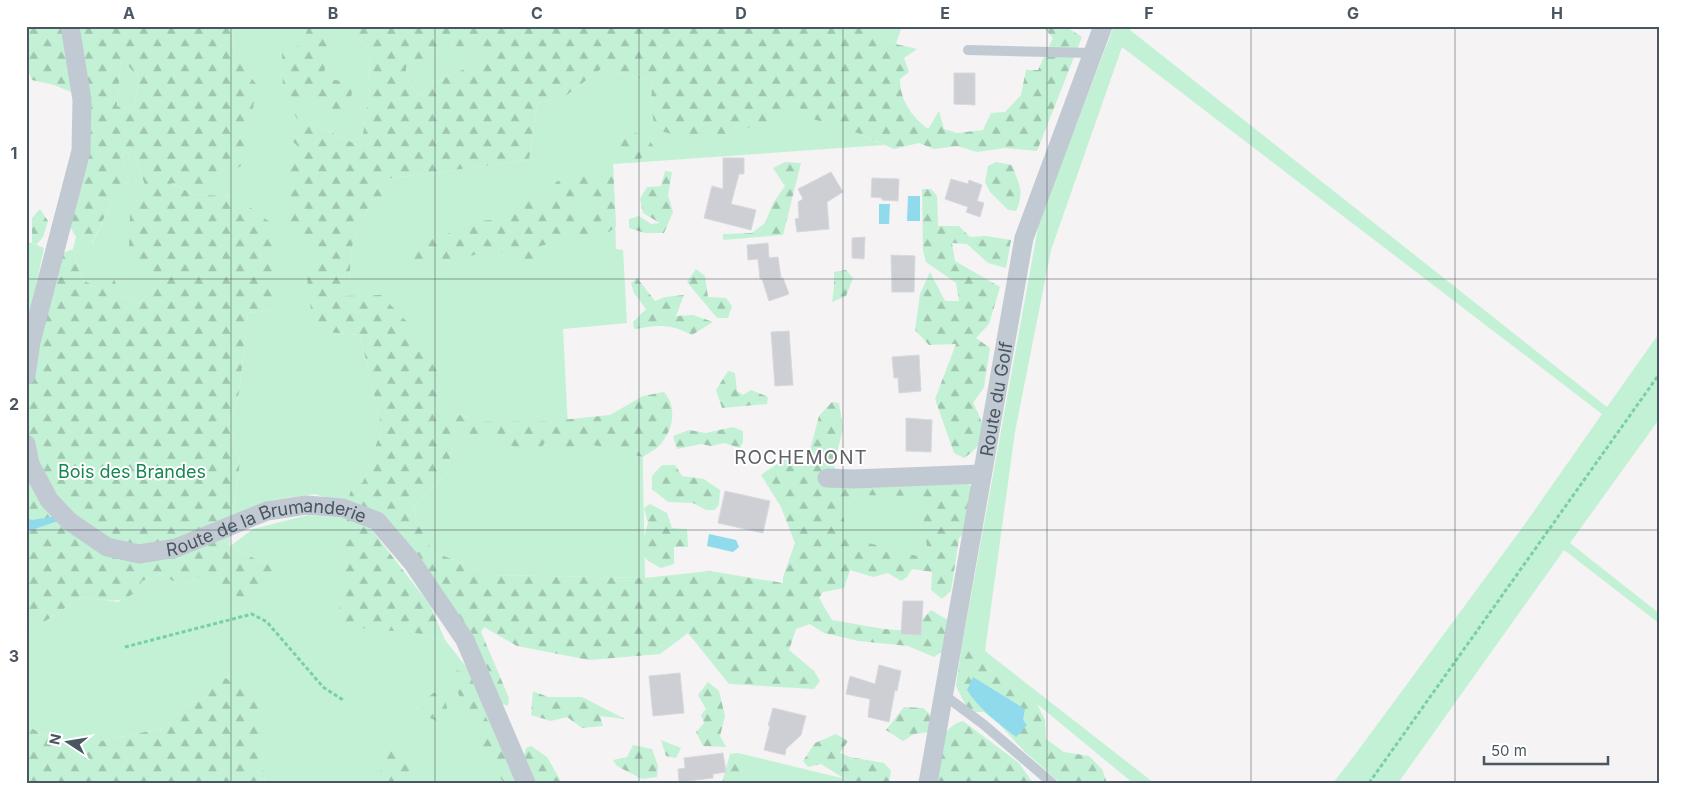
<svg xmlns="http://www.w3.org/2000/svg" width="1686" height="809" font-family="Inter,sans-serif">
  <defs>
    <pattern id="forest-firs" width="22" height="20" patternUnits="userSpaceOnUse" patternTransform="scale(1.25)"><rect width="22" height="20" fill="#c3f1d5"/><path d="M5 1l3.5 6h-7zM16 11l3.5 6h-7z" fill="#a0c6b0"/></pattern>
  </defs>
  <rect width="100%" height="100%" fill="#f5f3f3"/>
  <path fill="#c3f1d5" d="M 231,26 L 352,26 L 350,30 L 369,50 L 370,88 L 361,147 L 311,122 L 305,153 L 319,254 L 307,279 L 325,332 L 360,335 L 382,428 L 363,482 L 350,492 L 348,505 L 315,494 L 273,500 L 233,517 L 240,462 L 229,424 L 239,393 L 248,313 L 277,310 L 236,197 L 193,194 L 170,182 L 202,186 L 257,85 L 235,57 Z
    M 877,26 L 902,26 L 896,44 L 874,32 Z
    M 1114,26 L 1131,26 L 1130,30 L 1607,407 L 1660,332 L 1660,418 L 1570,543 L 1660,614 L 1660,624 L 1564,550 L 1398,783 L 1333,783 L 1357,752 L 1525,524 L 1602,414 L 1122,47 L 1051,250 L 1015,432 L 985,651 L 1154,783 L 1133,783 L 1037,704 L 988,669 L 983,658 L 969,645 L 961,651 L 1039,222 Z
    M 450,46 L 497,55 L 433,83 L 418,96 L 406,77 L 405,67 Z
    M 121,57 L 139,78 L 133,110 L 117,106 Z
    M 601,69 L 652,81 L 651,106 L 791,96 L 857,133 L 884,145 L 613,164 L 616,249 L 623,250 L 627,323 L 563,329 L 568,429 L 642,421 L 645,578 L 490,575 L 432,551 L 412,508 L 447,472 L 454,442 L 469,418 L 439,408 L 439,373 L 342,296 L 349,278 L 353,242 L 369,206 L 389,198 L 376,187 L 385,179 L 529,160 L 537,103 L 563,98 Z
    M 133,151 L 145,185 L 130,213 L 163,280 L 138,304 L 122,296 L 111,274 L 96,287 L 83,280 L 73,249 L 76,237 L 92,244 L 116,193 L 129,180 L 121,155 Z
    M 26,241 L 44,248 L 26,332 Z
    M 968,482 L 954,569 L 830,552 L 833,487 Z
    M 308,515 L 347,518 L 415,633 L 445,640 L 472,674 L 519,783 L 265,783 L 257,707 L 209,690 L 204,699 L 186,705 L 164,728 L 96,742 L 44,735 L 26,725 L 26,628 L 38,626 L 82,597 L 118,602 L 142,581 L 160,574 L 181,585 L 202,576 L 278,569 L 229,547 L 253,529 Z
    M 738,753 L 862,783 L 730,783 Z"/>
  <path fill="url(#forest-firs)" fill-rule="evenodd" d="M 26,26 L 231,26 L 235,57 L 257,85 L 243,165 L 202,186 L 171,183 L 193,194 L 236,197 L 271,223 L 277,310 L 248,313 L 239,393 L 229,424 L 240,462 L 229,547 L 278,569 L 278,581 L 245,601 L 202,576 L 181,585 L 160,574 L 142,581 C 130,608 106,600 82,597 L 38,626 L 26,628 L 26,389 L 31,342 L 53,257 L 73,249 L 83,280 L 96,287 L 111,273 L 122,296 L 138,304 L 163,280 L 129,249 L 130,213 L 145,185 L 133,151 L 121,155 L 129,180 L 116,193 L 91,245 L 76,237 L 64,216 L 81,96 L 54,85 L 32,80 L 26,66 ZM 121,58 L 139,78 L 133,110 L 117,106 Z
    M 309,26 L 332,26 L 330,43 L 323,78 L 353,83 L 349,115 L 331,118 L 311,96 L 297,119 L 283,94 L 282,51 L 301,45 Z
    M 352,26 L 877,26 L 875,32 L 896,44 L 917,49 L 904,58 L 909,72 L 900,79 C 900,100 911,116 928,129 L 939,111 L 944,129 L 957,133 L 983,130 L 991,113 L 1005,112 L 1021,95 L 1026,70 L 1038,70 L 1053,38 L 1042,26 L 1065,26 L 1082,37 L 1037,151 L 1005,148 L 977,152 L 957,146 L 934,149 L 919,143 L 894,149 L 857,133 L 807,117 L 791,96 L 780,119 L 727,134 L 677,136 L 655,129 L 651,106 L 652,81 L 601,69 L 563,98 L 537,103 L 529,160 L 385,179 L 376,187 L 390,198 L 369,206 L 353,242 L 349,278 L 342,296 L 381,295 L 408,323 L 439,373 L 440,408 L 477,421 L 551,421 L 610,415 L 643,396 L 664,392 C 678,408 673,431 659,446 C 655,450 648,453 643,457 L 589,444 L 562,450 L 547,439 L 540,450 L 523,450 L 489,437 L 459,434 L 454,442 L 447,472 L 412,508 L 432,551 L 490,575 L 645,578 L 710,571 L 783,583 L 783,577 L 795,543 L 781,507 L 761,475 L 786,458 L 806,465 L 819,416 L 832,402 L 839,403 L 843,429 L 834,464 L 839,486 L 944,466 L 968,482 L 974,494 L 967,531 L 959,538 L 951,591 L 942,599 L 931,590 L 932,572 L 912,569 L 907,577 L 901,581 L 888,573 L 873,577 L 850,570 L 844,588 L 823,592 L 819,598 L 832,620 L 884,629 L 911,631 L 931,610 L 949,621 L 946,649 L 934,657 L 908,646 L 859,641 L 824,633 L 810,624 L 796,629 L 789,650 L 814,671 L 820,681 L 814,689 L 729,684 L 688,633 L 660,654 L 589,660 L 517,646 L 484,627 L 481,632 L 509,698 L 508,706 L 498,702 L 383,534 L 348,505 L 350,492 L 363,482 L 382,428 L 360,335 L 325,332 L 312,318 L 307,278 L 318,254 L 285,224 L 289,168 L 305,153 L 289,138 L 293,125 L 311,122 L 361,147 L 370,88 L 369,50 L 350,30 ZM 450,46 L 496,55 L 433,83 L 418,96 L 406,77 L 406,67 ZM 852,495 L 920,496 L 927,547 L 917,556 L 850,538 L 842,514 Z
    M 631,132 L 646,136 L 654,147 L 637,162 L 628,163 L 613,150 Z
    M 785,162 L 801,163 L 783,235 L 723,240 L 723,234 L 752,233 L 765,223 L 773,203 L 785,186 L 773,168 Z
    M 996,162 L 1012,165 C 1019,185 1025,191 1016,211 L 1008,210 L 990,192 L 985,182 L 988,166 Z
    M 613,164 L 616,226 L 609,232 L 596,232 L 590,247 L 580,237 L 540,246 L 533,260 L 517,259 L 494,249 L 444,264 L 402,264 L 412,243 L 458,231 L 474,221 L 493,220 L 499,213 L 509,211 L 525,198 L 537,205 L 561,200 L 576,219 L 591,210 L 590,204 L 561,196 L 555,183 L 572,172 L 596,180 Z
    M 665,171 L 672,172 L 668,195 L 673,212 L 664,233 L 645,233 L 629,228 L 629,219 L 639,216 L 651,224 L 660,223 L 643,213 L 640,199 L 647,187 L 661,186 Z
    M 922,189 L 931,189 L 937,196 L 938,226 L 959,226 L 970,237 L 986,236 L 1011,240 L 1006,268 L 988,263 L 967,244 L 952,243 L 955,261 L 1000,287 L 989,324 L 976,338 L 990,348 L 984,387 L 973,403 C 986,428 990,440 964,458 L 954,453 L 935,399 L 956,344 L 929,345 L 915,330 L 920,294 L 930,272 L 945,301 L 959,301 L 956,283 L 926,262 L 923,251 Z
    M 40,209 L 48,221 L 43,237 L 36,245 L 32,243 L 32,218 Z
    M 696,269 L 705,276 L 708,297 L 726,298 L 732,306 L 728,318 L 717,318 L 687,282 Z
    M 846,270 L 853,278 L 846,296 L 832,302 L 834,288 L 834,272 Z
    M 637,278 L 655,301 L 665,297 L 684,295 L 676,316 L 693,315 L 713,322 L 692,335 C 670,323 657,325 634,329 L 633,322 L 646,309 L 634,293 L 631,283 Z
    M 728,371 L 735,373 L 737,391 L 743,395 L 751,390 L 768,397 L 767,404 L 722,408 L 716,390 Z
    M 733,427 L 743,431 L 743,442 L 740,448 L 724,443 L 711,446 L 701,444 L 677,449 L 673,436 L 689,430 L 706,433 Z
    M 662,465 L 675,465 L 682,476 L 704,479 L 720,490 L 719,504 L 715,510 L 706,510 L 693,503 L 668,502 L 652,489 L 652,476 Z
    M 650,504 L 667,513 L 672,528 L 687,529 L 688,547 L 674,547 L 674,564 L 661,568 L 648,561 L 640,551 L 648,523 L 644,508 Z
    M 347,518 L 371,529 L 430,605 L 445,640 L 415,633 L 338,626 Z
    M 969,645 L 983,658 L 988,669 L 1037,704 L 1045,720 L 1046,739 L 1064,752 L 1089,756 L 1102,769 L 1107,783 C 1090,783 1076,781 1059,782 L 1025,752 L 999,724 L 984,712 L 969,712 L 956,686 L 961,651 Z
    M 455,670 L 472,674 L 487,704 L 485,716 L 499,741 L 518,783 L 504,783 L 487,759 L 474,716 L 460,699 L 454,678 Z
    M 223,677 L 247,689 L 258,707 L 265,783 L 26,783 L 26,725 L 44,735 L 96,742 L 164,728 L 186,705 L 204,699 L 209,690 L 208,679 Z
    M 708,682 L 719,691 L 725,716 L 720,736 L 726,747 L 703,746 L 696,732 L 704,723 L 701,715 L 706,709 L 698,695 Z
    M 437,690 L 444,695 L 448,712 L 437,721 L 421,714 L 425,700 Z
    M 533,691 L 548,697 L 582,697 L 625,719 L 600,716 L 603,726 L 582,728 L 567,717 L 551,721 L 531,715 Z
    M 904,707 L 923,708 L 932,716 L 930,732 L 914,734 L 903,741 L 886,730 Z
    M 963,721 L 1019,763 L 1033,783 L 928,783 C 934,761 938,727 963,721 Z
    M 836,734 L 848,741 L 840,753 L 850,757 L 884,763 L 891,771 L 889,783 L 862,783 L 845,779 L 821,764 L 808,767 L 803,761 L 815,743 Z
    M 661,740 L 681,748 L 676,758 L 666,756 Z
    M 395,745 L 414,752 L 413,772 L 398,783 L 374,783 L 375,776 L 384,768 L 377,753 Z
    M 633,745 L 652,749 L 658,766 L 657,777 L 642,779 L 617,766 L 613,760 L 627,757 Z
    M 531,746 L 547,757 L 562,783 L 533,783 L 522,763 L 526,748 Z
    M 738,753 L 742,775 L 740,783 L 722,783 L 730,754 Z"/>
  <path fill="#90daee" d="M 908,196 L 920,196 L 920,221 L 907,221 Z
    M 879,204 L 890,204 L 889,224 L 879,224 Z
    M 58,516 L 61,520 L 26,532 L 26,518 L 32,520 Z
    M 709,534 L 736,540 L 739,547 L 733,552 L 707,546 Z
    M 973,677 L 1025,709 L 1023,720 L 1027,725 L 1016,737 C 998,723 980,710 967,690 Z"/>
  <path fill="#cdcfd5" stroke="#d7d9de" d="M 954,73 L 975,73 L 975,105 L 954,104 Z
    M 723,158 L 744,158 L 744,174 L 739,174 L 731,204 L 756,210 L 751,230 L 704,218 L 712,186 L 723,189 Z
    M 831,172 L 843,192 L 827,202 L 829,229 L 797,232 L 795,219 L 799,218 L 798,202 L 803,199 L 798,189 Z
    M 872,178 L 899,179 L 898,201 L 882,200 L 882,198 L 871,197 Z
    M 951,179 L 968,184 L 969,180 L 982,185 L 977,201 L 984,203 L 980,217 L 966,212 L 968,207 L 945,199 Z
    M 865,237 L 864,259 L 852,258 L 852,238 Z
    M 768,243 L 769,258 L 778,257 L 781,278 L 783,278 L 789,294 L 769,301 L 762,279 L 760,279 L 758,259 L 748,260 L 747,245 Z
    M 891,255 L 915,256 L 914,292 L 892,292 Z
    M 789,331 L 793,385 L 775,386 L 771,332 Z
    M 919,355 L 921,391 L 899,393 L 898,378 L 894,378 L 892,357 Z
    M 906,418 L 932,420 L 931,452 L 906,451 Z
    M 725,491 L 770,501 L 763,533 L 718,523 Z
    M 903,601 L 923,601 L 921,635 L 901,634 Z
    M 879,665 L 901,671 L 897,691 L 895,690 L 889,722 L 868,717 L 870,699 L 846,694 L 850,676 L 875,684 Z
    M 680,673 L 684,713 L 653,716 L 649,676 Z
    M 773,708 L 806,716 L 801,735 L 786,749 L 785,755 L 764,750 L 770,726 L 768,726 Z
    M 723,753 L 726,772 L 713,774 L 713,778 L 679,782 L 678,769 L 685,768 L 684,758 Z"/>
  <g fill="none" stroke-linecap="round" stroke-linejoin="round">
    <path stroke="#7ad0a6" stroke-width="3" stroke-dasharray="4 2.5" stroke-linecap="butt" d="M 125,647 L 252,614 L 267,622 L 323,687 L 343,700
      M 1369,783 L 1660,373"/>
    <path stroke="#c1cad2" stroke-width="10" d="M 968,50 L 1093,53
      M 944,695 L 983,724 L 1052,783"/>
    <g stroke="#c1cad2" stroke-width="19">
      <path d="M 26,375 L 31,342 L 81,151 L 82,100 L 70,26"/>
      <path id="s1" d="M 26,444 L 30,464 L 49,500 L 69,521 L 107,547 L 139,554 L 176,548 L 267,511 L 306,505 L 343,508 L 377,521 L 412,562 L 465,640 L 526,783"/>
      <path d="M 827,478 L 853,479 L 982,474"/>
      <path id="s2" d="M 928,783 L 1024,238 L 1103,26"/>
    </g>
  </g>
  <path fill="none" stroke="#4a5661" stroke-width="1" stroke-opacity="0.55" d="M 231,26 L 231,783M 435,26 L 435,783M 639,26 L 639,783M 843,26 L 843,783M 1047,26 L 1047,783M 1251,26 L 1251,783M 1455,26 L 1455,783M 26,279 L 1660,279M 26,530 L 1660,530"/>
  <g text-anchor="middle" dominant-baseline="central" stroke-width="4" stroke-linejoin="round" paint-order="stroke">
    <g font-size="18" fill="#4a5661" stroke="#fff">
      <text stroke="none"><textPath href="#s2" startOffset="390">Route du Golf</textPath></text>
      <text stroke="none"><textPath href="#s1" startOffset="301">Route de la Brumanderie</textPath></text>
    </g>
    <g font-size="18" fill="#17864f" stroke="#fff">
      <text x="132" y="471">Bois des Brandes</text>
    </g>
    <g font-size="19" letter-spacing="1" fill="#5f6368" stroke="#fff">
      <text x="801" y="457">ROCHEMONT</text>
    </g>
  </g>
  <rect width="1686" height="809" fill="none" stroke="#ffffff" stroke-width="55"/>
  <g transform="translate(68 742) rotate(282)" stroke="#ffffff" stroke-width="4" paint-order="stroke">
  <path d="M0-4L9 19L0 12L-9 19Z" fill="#4a5661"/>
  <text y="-8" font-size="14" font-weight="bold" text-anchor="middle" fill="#4a5661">N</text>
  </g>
  <path d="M1484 756v8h124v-8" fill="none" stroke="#4a5661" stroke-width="2.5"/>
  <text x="1491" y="756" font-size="15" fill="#4a5661" stroke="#ffffff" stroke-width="4" paint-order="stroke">50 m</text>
  <rect x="28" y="28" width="1630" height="754" fill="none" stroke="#4a5661" stroke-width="2"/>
  <g font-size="16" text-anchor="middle" font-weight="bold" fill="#4a5661">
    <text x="129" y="19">A</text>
    <text x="333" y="19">B</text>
    <text x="537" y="19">C</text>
    <text x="741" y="19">D</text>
    <text x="945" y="19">E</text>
    <text x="1149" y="19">F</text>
    <text x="1353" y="19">G</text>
    <text x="1557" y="19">H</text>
    <text x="14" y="159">1</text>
    <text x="14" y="410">2</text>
    <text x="14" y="662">3</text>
  </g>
</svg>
